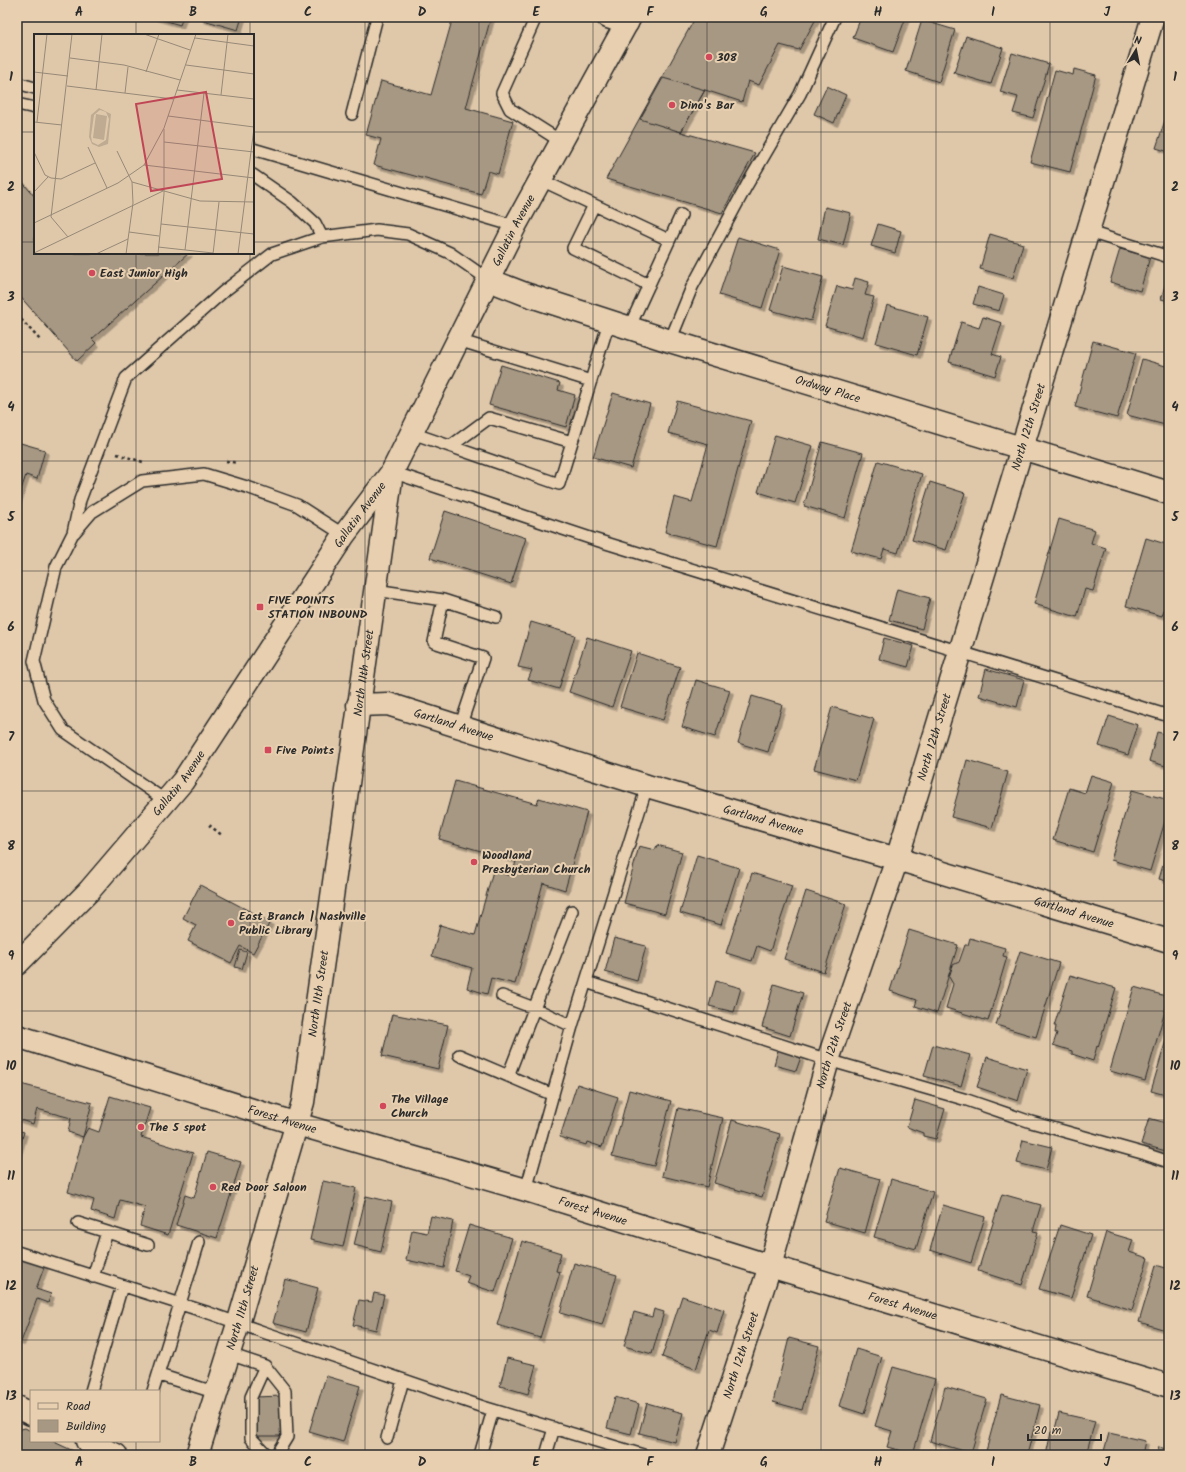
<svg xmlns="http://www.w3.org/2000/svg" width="1186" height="1472" font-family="Kalam,sans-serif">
  <defs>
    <filter id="shadow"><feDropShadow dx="3.5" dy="3.5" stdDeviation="0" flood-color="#0004"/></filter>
  </defs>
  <rect width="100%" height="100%" fill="#dfc8aa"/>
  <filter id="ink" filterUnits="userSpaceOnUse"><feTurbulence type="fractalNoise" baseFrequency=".025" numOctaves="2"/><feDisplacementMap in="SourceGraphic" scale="8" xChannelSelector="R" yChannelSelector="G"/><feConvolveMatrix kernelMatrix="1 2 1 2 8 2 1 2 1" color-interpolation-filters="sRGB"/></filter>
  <g filter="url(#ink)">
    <path fill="#a79883" stroke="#2b2b2b" filter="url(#shadow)" d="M 153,17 L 183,17 L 180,25 Z
      M 200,17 L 242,17 L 238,30 L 200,19 Z
      M 453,17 L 491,17 L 466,108 L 513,121 L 498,174 L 488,171 L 481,194 L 374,165 L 381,139 L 366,135 L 381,81 L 431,95 Z
      M 702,17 L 817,17 L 799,50 L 780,45 L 759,85 L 748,81 L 742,102 L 705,90 L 681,132 L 755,153 L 722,213 L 606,179 L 695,18 L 700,20 Z
      M 861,17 L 906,17 L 893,52 L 853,38 Z
      M 922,20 L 955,30 L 939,82 L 906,71 Z
      M 966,36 L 1003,48 L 991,84 L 954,73 Z
      M 1012,53 L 1049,64 L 1033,118 L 1013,113 L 1018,97 L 1000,92 Z
      M 1074,69 L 1096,75 L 1070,172 L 1030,162 L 1055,70 L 1073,75 Z
      M 663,78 L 705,90 L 681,132 L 640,119 Z
      M 827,86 L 846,95 L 834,123 L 814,114 Z
      M 1169,108 L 1169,152 L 1156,148 Z
      M 20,179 L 35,197 L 35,253 L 189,253 L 92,339 L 96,343 L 77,361 L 17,293 L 17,182 Z
      M 825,207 L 851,213 L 843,245 L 818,239 Z
      M 878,224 L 901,231 L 895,253 L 871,246 Z
      M 990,234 L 1023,244 L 1013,278 L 980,269 Z
      M 738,237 L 780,250 L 762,308 L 719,295 Z
      M 1120,249 L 1150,257 L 1140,291 L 1110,282 Z
      M 783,266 L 823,277 L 811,321 L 770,310 Z
      M 855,278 L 869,282 L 865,295 L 874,297 L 863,337 L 825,326 L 837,286 L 852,290 Z
      M 1166,282 L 1169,283 L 1169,301 L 1161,299 Z
      M 978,287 L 1004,295 L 999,311 L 973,304 Z
      M 887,305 L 928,317 L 917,355 L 876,343 Z
      M 983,317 L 1002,323 L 992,354 L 1001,357 L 995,376 L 949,362 L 961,322 L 979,328 Z
      M 1093,341 L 1136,353 L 1117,418 L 1075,407 Z
      M 1142,359 L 1169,367 L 1169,426 L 1127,415 Z
      M 501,365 L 560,383 L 558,390 L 575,395 L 566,427 L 489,405 Z
      M 613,393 L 650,404 L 631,468 L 593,457 Z
      M 677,401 L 751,421 L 717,546 L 665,532 L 674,497 L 692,502 L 708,444 L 668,433 Z
      M 775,435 L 813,446 L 795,503 L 758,492 Z
      M 17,442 L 45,450 L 37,479 L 26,475 L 17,502 Z
      M 822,442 L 863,453 L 845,518 L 804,506 Z
      M 878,461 L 922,474 L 898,553 L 884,549 L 881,559 L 851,551 Z
      M 930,482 L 965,493 L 946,550 L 912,540 Z
      M 445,511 L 526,538 L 511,584 L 430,558 Z
      M 1059,519 L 1095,530 L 1091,543 L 1106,548 L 1093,591 L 1085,589 L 1077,617 L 1034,604 Z
      M 1146,538 L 1169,545 L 1169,594 L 1162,616 L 1126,606 Z
      M 897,589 L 930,598 L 922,629 L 889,620 Z
      M 531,622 L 575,635 L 559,689 L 528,680 L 532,670 L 518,667 Z
      M 587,637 L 631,651 L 612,707 L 569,692 Z
      M 884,638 L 914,646 L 908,667 L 879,659 Z
      M 637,653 L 680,667 L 663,720 L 620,707 Z
      M 986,669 L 1024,680 L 1017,707 L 979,696 Z
      M 696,680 L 730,690 L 715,737 L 682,727 Z
      M 752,696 L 782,705 L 768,752 L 738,743 Z
      M 832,707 L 874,719 L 856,780 L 814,769 Z
      M 1109,716 L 1138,725 L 1128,755 L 1099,746 Z
      M 1157,732 L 1169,735 L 1169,767 L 1149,761 Z
      M 967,760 L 1008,772 L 992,828 L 951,817 Z
      M 1091,775 L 1114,782 L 1093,852 L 1053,840 L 1069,788 L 1085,793 Z
      M 455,781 L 537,804 L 539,798 L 587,812 L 565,890 L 543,883 L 515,984 L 491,978 L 487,994 L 467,988 L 472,968 L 432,956 L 440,925 L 475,935 L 493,871 L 512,876 L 516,861 L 439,839 Z
      M 1132,790 L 1169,800 L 1169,808 L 1150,871 L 1111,860 Z
      M 1169,844 L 1169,882 L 1159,879 Z
      M 657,845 L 682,852 L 665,914 L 624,903 L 639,846 L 655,850 Z
      M 697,855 L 739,868 L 721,925 L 680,913 Z
      M 752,873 L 792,886 L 770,951 L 757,946 L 752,961 L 726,953 Z
      M 200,885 L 270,922 L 253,953 L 240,946 L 231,963 L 188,941 L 196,925 L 183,918 Z
      M 806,891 L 846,904 L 824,972 L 784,959 Z
      M 909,930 L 958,945 L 937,1013 L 915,1006 L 917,1000 L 890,991 Z
      M 614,938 L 646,946 L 637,981 L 605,972 Z
      M 970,938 L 1005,948 L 1003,956 L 1007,957 L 988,1021 L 946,1008 L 953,984 L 949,977 L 953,965 L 959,962 L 965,945 L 968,945 Z
      M 240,950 L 247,952 L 242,969 L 235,967 Z
      M 1020,951 L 1059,963 L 1036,1037 L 996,1025 Z
      M 1070,975 L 1116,988 L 1098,1047 L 1097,1046 L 1093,1061 L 1072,1054 L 1072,1051 L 1053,1045 L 1057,1033 L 1055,1033 L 1056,1026 L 1054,1026 Z
      M 716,981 L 741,988 L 734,1012 L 709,1006 Z
      M 774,984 L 803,993 L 790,1036 L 762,1027 Z
      M 1134,987 L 1169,997 L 1145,1081 L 1110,1071 Z
      M 392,1014 L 448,1025 L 438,1069 L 382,1056 Z
      M 1169,1030 L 1169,1096 L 1151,1091 Z
      M 933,1045 L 970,1055 L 961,1086 L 924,1076 Z
      M 778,1050 L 801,1057 L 796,1071 L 774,1065 Z
      M 987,1057 L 1027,1069 L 1018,1101 L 977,1087 Z
      M 17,1083 L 92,1103 L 83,1137 L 68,1132 L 71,1118 L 37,1109 L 33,1124 L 17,1119 Z
      M 577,1084 L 618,1097 L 602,1147 L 587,1142 L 586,1145 L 560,1137 Z
      M 629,1090 L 671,1101 L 654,1166 L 612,1156 Z
      M 110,1096 L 150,1108 L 141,1137 L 193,1153 L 168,1235 L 140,1226 L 145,1207 L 120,1200 L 115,1219 L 91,1211 L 94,1200 L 68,1192 L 83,1137 L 88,1128 L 99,1132 Z
      M 915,1100 L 945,1109 L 936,1139 L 923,1136 L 923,1133 L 907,1127 Z
      M 678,1108 L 723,1118 L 707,1187 L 662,1176 Z
      M 1149,1118 L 1169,1124 L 1169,1152 L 1141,1144 Z
      M 732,1120 L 780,1134 L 762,1197 L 714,1183 Z
      M 17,1130 L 24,1132 L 17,1155 Z
      M 1023,1140 L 1052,1147 L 1046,1170 L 1017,1163 Z
      M 207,1152 L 241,1162 L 217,1238 L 176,1225 L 185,1195 L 194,1198 Z
      M 840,1168 L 880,1179 L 865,1233 L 824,1221 Z
      M 891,1179 L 933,1192 L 916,1249 L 874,1237 Z
      M 323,1181 L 356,1188 L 343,1247 L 310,1240 Z
      M 1002,1194 L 1041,1205 L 1033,1231 L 1038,1232 L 1022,1285 L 978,1271 Z
      M 366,1196 L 392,1202 L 381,1252 L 354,1245 Z
      M 943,1205 L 985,1217 L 971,1263 L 930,1250 Z
      M 431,1216 L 453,1221 L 444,1268 L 406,1260 L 412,1230 L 427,1233 Z
      M 469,1225 L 512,1238 L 495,1292 L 466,1283 L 469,1276 L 455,1271 Z
      M 1060,1225 L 1091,1235 L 1071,1298 L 1039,1289 Z
      M 1106,1232 L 1133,1240 L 1129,1252 L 1148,1258 L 1132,1310 L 1087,1296 Z
      M 522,1241 L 561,1253 L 556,1271 L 560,1272 L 540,1338 L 497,1325 Z
      M 17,1255 L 45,1265 L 36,1289 L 51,1294 L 48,1303 L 37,1299 L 21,1342 L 17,1341 Z
      M 574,1263 L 617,1275 L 602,1325 L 560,1313 Z
      M 1156,1265 L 1169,1269 L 1169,1331 L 1139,1322 Z
      M 285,1279 L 318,1288 L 306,1332 L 273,1323 Z
      M 374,1293 L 384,1295 L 376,1330 L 353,1325 L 359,1300 L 372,1302 Z
      M 682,1296 L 724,1310 L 717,1333 L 709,1330 L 696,1369 L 662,1357 Z
      M 654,1309 L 664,1312 L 652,1354 L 624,1346 L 634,1312 L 652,1317 Z
      M 789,1338 L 819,1346 L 802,1410 L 773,1402 Z
      M 856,1349 L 882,1357 L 864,1414 L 839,1406 Z
      M 507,1358 L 536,1365 L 528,1394 L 500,1386 Z
      M 893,1367 L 935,1379 L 913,1454 L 887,1447 L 892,1431 L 875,1426 Z
      M 326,1376 L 360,1386 L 343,1442 L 309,1432 Z
      M 945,1387 L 987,1399 L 971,1453 L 930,1441 Z
      M 1001,1395 L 1040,1405 L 1027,1455 L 985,1455 Z
      M 283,1396 L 284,1436 L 256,1436 L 254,1397 Z
      M 615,1397 L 639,1404 L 631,1434 L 607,1428 Z
      M 647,1403 L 683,1413 L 675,1442 L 639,1433 Z
      M 1059,1413 L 1095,1421 L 1086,1455 L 1046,1455 L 1051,1432 L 1054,1433 Z
      M 25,1428 L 31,1431 L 31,1441 L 52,1441 L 82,1455 L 17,1455 L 17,1430 Z
      M 1109,1433 L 1145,1441 L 1142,1455 L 1103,1455 Z
      M 1159,1447 L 1169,1450 L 1169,1455 L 1157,1455 Z"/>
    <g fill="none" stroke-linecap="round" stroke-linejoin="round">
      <g stroke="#2b2b2b" stroke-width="14">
        <path id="service" d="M 536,17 L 502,93 L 510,109 L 562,142
          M 17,83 L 35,88
          M 17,104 L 35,108
          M 352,114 L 377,17
          M 253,149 L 515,226
          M 253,175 L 292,202 L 315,223 L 322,237
          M 541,180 L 669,240
          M 594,205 L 573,248 L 649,285
          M 1089,232 L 1169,257
          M 629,328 L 681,215
          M 458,340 L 591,381
          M 670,341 L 692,287 L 747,185 L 800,94 L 835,17
          M 412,433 L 559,484 L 609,322
          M 451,446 L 489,418 L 572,442
          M 392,472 L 593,539 L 1169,716
          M 74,533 L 92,512 L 142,481 L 204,474 L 247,487 L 297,505 L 344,535
          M 375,590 L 443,600 L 434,642 L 483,658 L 460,727
          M 443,600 L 496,617
          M 166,801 L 63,730 L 44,700 L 34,661 L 56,567 L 73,533 L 80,500 L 126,378 L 223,292 L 272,254 L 322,237 L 377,230 L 408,234 L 450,253 L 489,280
          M 586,982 L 828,1060 L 967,1100 L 1031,1122 L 1142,1153 L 1169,1162
          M 502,996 L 534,1008 L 572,1026
          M 459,1055 L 553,1095
          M 508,1076 L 572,911
          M 526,1190 L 572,1026 L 647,786
          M 78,1223 L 107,1232 L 93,1277
          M 107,1232 L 148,1245
          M 17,1252 L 209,1313 L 266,1333 L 483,1407 L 643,1455
          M 229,1354 L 265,1366 L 285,1391 L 287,1437 L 276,1455
          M 265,1366 L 251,1397 L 251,1438 L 267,1455
          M 159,1375 L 217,1393
          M 91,1391 L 122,1286
          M 153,1391 L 199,1242
          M 387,1438 L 403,1380
          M 480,1455 L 493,1410
          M 546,1455 L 554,1428"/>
      </g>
      <g stroke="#2b2b2b" stroke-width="25">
        <g id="minor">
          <path d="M 608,17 L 627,23"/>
          <path id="s1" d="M 489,280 L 525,294 L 670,341 L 1169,493"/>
          <path id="s2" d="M 358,705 L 388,704 L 647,786 L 897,859 L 1169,941"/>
          <path id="s3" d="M 17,1036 L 297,1124 L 526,1190 L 770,1266 L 1169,1386"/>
          <path d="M 17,1407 L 31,1414"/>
          <path d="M 87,1441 L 116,1455"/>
          <path id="s4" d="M 708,1455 L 770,1266 L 828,1060 L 897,859 L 1153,17"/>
        </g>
      </g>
      <g stroke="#2b2b2b" stroke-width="25">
        <g id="tertiary">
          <path id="s5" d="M 197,1455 L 238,1324 L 303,1102 L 392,472"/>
        </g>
      </g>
      <g stroke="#2b2b2b" stroke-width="25">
        <g id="secondary">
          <path id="s6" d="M 17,964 L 89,891 L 183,781 L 344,535 L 392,472 L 515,226 L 630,17"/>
        </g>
      </g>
      <path stroke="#2b2b2b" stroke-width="2.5" stroke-dasharray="3 3" stroke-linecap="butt" d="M 17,315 L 41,341
        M 117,454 L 143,462
        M 226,461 L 237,463
        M 209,825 L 223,836"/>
      <use href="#service" stroke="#e7cfaf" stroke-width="11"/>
      <use href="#minor" stroke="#e7cfaf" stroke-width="22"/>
      <use href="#tertiary" stroke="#e7cfaf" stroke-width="22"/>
      <use href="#secondary" stroke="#e7cfaf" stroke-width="22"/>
    </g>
  </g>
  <path fill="none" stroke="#2b2b2b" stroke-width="1" stroke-opacity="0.55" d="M 136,17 L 136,35M 250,17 L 250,35M 365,17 L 365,1455M 479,17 L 479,1455M 593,17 L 593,1455M 707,17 L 707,1455M 821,17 L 821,1455M 936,17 L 936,1455M 1050,17 L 1050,1455M 17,132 L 35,132M 253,132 L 1169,132M 17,242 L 35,242M 253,242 L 1169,242M 136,253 L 136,1391M 250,253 L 250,1455M 17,352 L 1169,352M 17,461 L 1169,461M 17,571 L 1169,571M 17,681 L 1169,681M 17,791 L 1169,791M 17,901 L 1169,901M 17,1011 L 1169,1011M 17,1120 L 1169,1120M 17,1230 L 1169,1230M 17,1340 L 1169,1340M 136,1441 L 136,1455"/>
  <g fill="#d1495b" stroke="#e7cfaf" stroke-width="1.5">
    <circle cx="709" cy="57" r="4"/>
    <circle cx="672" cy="105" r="4"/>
    <circle cx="92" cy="273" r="4"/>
    <rect x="256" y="603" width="8" height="8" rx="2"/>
    <rect x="264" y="746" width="8" height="8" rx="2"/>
    <circle cx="474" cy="862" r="4"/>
    <circle cx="231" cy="923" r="4"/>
    <circle cx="383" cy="1106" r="4"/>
    <circle cx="141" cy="1127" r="4"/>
    <circle cx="213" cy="1187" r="4"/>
  </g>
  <g text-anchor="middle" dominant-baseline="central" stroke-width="4" stroke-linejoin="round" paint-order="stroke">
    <g font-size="12" font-weight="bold" fill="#2b2b2b" stroke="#e7cfaf" text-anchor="start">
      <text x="717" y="57">308</text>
      <text x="680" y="105">Dino's Bar</text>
      <text x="100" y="273">East Junior High</text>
      <text x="268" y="600">FIVE POINTS<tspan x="268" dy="14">STATION INBOUND</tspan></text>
      <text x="276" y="750">Five Points</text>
      <text x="482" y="855">Woodland<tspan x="482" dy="14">Presbyterian Church</tspan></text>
      <text x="239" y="916">East Branch | Nashville<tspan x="239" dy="14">Public Library</tspan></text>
      <text x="391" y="1099">The Village<tspan x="391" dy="14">Church</tspan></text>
      <text x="149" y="1127">The 5 spot</text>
      <text x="221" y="1187">Red Door Saloon</text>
    </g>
    <g font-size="12" fill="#2b2b2b" stroke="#e7cfaf">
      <text stroke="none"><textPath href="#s6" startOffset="891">Gallatin Avenue</textPath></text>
      <text stroke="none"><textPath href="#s1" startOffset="356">Ordway Place</textPath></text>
      <text stroke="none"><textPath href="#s4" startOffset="1077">North 12th Street</textPath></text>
      <text stroke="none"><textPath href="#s6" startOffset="567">Gallatin Avenue</textPath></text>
      <text stroke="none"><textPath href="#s5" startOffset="802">North 11th Street</textPath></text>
      <text stroke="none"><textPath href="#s2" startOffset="99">Gartland Avenue</textPath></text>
      <text stroke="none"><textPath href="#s4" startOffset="753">North 12th Street</textPath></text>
      <text stroke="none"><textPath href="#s6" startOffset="243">Gallatin Avenue</textPath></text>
      <text stroke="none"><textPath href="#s2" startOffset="423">Gartland Avenue</textPath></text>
      <text stroke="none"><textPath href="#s2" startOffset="747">Gartland Avenue</textPath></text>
      <text stroke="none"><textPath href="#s5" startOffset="478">North 11th Street</textPath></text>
      <text stroke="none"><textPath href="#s4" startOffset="429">North 12th Street</textPath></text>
      <text stroke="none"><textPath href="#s3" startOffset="278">Forest Avenue</textPath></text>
      <text stroke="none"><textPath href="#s3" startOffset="602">Forest Avenue</textPath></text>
      <text stroke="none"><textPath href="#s3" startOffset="926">Forest Avenue</textPath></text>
      <text stroke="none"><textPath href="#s5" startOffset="154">North 11th Street</textPath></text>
      <text stroke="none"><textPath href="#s4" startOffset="105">North 12th Street</textPath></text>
    </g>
  </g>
  <g transform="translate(34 34)">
    <rect width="220" height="220" fill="#dfc8aa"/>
    <path d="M 65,74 L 77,80 L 74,110 L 65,113 L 58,110 L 55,103 L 57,81 ZM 66,76 L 72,78 L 75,85 L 72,106 L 64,111 L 58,108 L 57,102 L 60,81 ZM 62,80 L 73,82 L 70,106 L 59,104 Z" fill="#beab92" fill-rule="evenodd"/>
    <path fill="none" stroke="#978977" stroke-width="1" d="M 110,0 L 156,16M 161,4 L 220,12M 36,24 L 90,31 L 146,46M 152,31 L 220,40M 0,38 L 34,42M 112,38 L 125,0M 33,52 L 139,65M 62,56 L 68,0M 143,56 L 220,65M 91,59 L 94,33M 187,61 L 194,0M 134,82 L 220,93M 0,88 L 28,91M 3,88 L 13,0M 130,108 L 220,118M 54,113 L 73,154M 83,117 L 98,148 L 99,169 L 92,220M 0,118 L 11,141 L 17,144 L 27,145 L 61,129M 110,131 L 220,144M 98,148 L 166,167 L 220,168M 0,158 L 14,143M 0,189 L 84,149 L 110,131 L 130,94 L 162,0M 127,190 L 220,200M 95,198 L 125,202M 34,203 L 17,183 L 38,0M 124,213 L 179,219M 151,216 L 170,59M 0,219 L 129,157M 62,220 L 94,205M 124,220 L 130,160 L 130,95M 179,220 L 185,168M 204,220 L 220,94"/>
    <path fill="#c04656" fill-opacity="0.15" stroke="#c04656" stroke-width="2" d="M 172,58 L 188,145 L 117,157 L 102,70 Z"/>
    <rect width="220" height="220" fill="none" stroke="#2b2b2b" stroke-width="2"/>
  </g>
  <rect width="1186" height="1472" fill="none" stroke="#e7cfaf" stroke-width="44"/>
  <rect x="30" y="1390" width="130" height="52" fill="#e7cfaf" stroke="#9c8d7a"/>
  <rect x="38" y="1403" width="20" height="6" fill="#e7cfaf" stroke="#9c8d7a"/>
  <text x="66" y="1410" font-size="12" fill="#2b2b2b">Road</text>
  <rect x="38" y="1420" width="20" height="12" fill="#a79883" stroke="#9c8d7a"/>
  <text x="66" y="1430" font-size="12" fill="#2b2b2b">Building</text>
  <g transform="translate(1136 50) rotate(10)" stroke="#e7cfaf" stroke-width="3" paint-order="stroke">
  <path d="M0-3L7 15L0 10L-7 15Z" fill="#2b2b2b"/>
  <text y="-6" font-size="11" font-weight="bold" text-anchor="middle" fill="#2b2b2b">N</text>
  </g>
  <path d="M1028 1434v6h73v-6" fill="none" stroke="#2b2b2b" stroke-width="2"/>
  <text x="1034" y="1434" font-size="12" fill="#2b2b2b" stroke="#e7cfaf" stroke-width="3" paint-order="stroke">20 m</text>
  <rect x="22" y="22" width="1142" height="1428" fill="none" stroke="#2b2b2b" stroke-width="1.5"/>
  <g font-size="13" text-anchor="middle" font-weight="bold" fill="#2b2b2b">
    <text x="79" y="16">A</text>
    <text x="193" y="16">B</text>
    <text x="308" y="16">C</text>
    <text x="422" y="16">D</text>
    <text x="536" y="16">E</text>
    <text x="650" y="16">F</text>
    <text x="764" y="16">G</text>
    <text x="878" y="16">H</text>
    <text x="993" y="16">I</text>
    <text x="1107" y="16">J</text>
    <text x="11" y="81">1</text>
    <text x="1175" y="81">1</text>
    <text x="11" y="191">2</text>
    <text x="1175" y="191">2</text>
    <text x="11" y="301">3</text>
    <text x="1175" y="301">3</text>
    <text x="11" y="411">4</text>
    <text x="1175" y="411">4</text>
    <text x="11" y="521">5</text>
    <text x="1175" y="521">5</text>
    <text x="11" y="631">6</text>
    <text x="1175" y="631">6</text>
    <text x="11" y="741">7</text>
    <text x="1175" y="741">7</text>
    <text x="11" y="850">8</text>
    <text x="1175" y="850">8</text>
    <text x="11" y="960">9</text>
    <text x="1175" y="960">9</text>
    <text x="11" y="1070">10</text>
    <text x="1175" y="1070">10</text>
    <text x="11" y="1180">11</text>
    <text x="1175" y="1180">11</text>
    <text x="11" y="1290">12</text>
    <text x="1175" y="1290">12</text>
    <text x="11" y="1400">13</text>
    <text x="1175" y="1400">13</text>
    <text x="79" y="1466">A</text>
    <text x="193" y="1466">B</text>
    <text x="308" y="1466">C</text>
    <text x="422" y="1466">D</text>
    <text x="536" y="1466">E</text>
    <text x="650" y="1466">F</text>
    <text x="764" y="1466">G</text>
    <text x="878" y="1466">H</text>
    <text x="993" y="1466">I</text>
    <text x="1107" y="1466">J</text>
  </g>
</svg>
